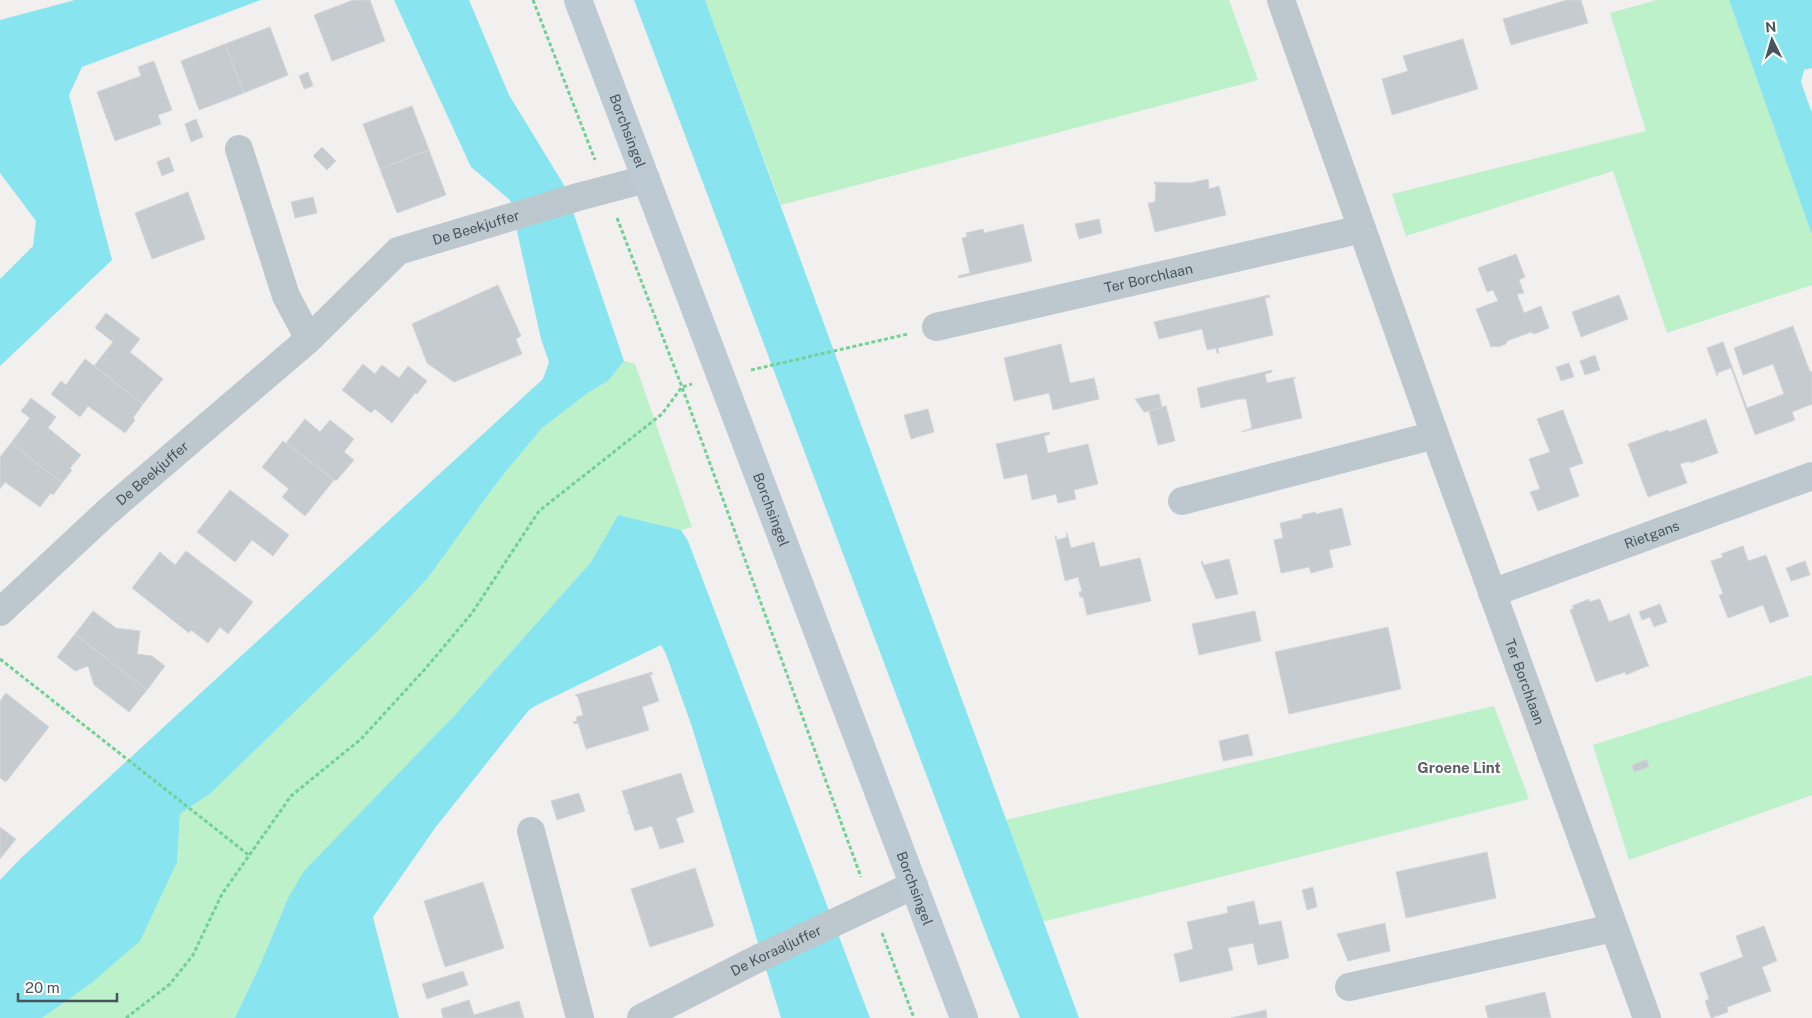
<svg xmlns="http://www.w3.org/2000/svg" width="1812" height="1018" font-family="'Public Sans',sans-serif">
  <rect width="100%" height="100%" fill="#f2efef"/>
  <path fill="#bcf1ca" d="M 705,0 L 1229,0 L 1258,80 L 781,205 Z
    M 1657,0 L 1729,0 L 1812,235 L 1812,285 L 1667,333 L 1613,171 L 1406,236 L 1392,194 L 1646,131 L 1610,13 Z
    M 624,361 L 635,364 L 692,527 L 681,530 L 618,515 L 591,562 L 454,716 L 288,898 L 260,965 L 235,1018 L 42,1018 L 89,985 L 177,862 L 180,814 L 211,793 L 376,633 L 427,579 L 499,480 L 542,428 L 588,393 L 609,380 Z
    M 1812,675 L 1812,795 L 1629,860 L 1593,745 Z
    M 1494,706 L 1529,799 L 1042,922 L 1005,820 Z"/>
  <path fill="#88e5ef" d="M 75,0 L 261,0 L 82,67 L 69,95 L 112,260 L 0,366 L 0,279 L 33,246 L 36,221 L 0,173 L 0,20 Z
    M 394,0 L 469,0 L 509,95 L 564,185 L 624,361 L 609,380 L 588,393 L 542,428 L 499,480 L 427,579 L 376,633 L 211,793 L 180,814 L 177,862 L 140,941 L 89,985 L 42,1018 L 0,1018 L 0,880 L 21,858 L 543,379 L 549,362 L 541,339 L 510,200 L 471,167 Z
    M 634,0 L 705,0 L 1079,1018 L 1020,1018 L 989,941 Z
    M 1729,0 L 1812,0 L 1812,68 L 1804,70 L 1801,82 L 1812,113 L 1812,235 Z
    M 618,515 L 681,530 L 688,541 L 870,1018 L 781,1018 L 692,727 L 666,654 L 661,645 L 537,705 L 529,710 L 435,828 L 373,917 L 399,1018 L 235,1018 L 260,965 L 288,898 L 304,871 L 454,716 L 591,562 Z"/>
  <path fill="#c6cbcf" stroke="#d3d6db" d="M 353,0 L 370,0 L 385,41 L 332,61 L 314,15 Z
    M 1567,0 L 1581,0 L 1588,23 L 1511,45 L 1503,19 Z
    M 270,27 L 288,75 L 244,93 L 225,44 Z
    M 1463,39 L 1478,89 L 1392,115 L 1382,79 L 1408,71 L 1403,56 Z
    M 225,44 L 244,93 L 199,110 L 181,61 Z
    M 154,61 L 172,110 L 158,115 L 161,124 L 115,141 L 97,92 L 141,76 L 138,67 Z
    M 308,72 L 313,86 L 304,89 L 299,76 Z
    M 412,106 L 429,150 L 380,169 L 363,124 Z
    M 196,119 L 203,137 L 191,142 L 185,124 Z
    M 322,147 L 336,161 L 327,170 L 313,156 Z
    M 429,150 L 446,195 L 397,213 L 380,169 Z
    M 169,157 L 174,171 L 162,176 L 157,162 Z
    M 1208,179 L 1209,189 L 1219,186 L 1226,215 L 1155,232 L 1148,203 L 1155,202 L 1156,184 L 1154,184 L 1154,182 L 1190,183 Z
    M 188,192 L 205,239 L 152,259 L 135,213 Z
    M 313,197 L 317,213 L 295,218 L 291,202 Z
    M 1099,219 L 1102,233 L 1079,239 L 1075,224 Z
    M 1023,224 L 1032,261 L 959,278 L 958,276 L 970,273 L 962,238 L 967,237 L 966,233 L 983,229 L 984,233 Z
    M 1516,254 L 1525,277 L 1519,280 L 1524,293 L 1517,294 L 1524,313 L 1541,306 L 1549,328 L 1534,334 L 1531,332 L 1507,341 L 1506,344 L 1498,347 L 1495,346 L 1491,347 L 1476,309 L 1498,301 L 1493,290 L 1487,292 L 1478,268 Z
    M 498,285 L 521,336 L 516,339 L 522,354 L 454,382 L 427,363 L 412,324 Z
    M 1269,295 L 1270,297 L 1265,298 L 1273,335 L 1218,348 L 1219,353 L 1217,353 L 1216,348 L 1207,350 L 1202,329 L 1159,339 L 1154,322 Z
    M 1619,295 L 1628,319 L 1581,337 L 1572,312 Z
    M 106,313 L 140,339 L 130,352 L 163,379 L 143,404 L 94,366 L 113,342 L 95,328 Z
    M 1793,326 L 1810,372 L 1812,371 L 1812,404 L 1792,412 L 1795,420 L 1755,435 L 1731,368 L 1717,373 L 1718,375 L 1717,376 L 1707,348 L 1723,342 L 1747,408 L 1784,394 L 1773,364 L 1743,375 L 1734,348 Z
    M 1061,344 L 1070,383 L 1094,378 L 1099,399 L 1053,410 L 1049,393 L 1014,401 L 1004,358 Z
    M 1595,355 L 1600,370 L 1585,375 L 1580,361 Z
    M 85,359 L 143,404 L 133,418 L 135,420 L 125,433 L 88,406 L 80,417 L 51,394 L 61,381 L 66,385 Z
    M 1569,363 L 1574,377 L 1561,381 L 1556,367 Z
    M 363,364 L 375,374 L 382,365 L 399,378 L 408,366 L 427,381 L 417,394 L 415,393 L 392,423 L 375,409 L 371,413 L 342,390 Z
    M 1272,370 L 1272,372 L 1265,374 L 1267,383 L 1295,377 L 1296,378 L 1293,378 L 1302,418 L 1241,432 L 1252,428 L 1246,399 L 1239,399 L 1201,408 L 1197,388 Z
    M 1159,394 L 1162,408 L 1144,412 L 1135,399 Z
    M 31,398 L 56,417 L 48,428 L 81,455 L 70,468 L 72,470 L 62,483 L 11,443 L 30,418 L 21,411 Z
    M 1166,406 L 1175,441 L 1158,445 L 1149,411 Z
    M 928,409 L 934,432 L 911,439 L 904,415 Z
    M 1563,410 L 1583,463 L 1569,468 L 1579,496 L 1538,511 L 1530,492 L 1540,489 L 1529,459 L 1550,452 L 1537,419 Z
    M 305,419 L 320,432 L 330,420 L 354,439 L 344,452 L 354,460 L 336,481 L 286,443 Z
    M 1706,419 L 1718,453 L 1690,463 L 1690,461 L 1680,464 L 1687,483 L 1648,497 L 1628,444 L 1668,430 L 1669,432 Z
    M 1049,432 L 1050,434 L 1044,436 L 1048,453 L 1088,444 L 1098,484 L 1074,490 L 1076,499 L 1058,503 L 1056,494 L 1032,500 L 1027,474 L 1004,479 L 996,444 Z
    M 283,441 L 334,480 L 305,516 L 282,497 L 289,489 L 262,467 Z
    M 11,443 L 62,483 L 53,495 L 51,493 L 40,507 L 5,482 L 0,489 L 0,457 Z
    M 230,490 L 289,535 L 273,556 L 252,540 L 235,562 L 197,532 Z
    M 1342,508 L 1351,545 L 1329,550 L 1333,567 L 1311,573 L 1309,567 L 1281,573 L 1274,540 L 1283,538 L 1280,523 L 1302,518 L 1302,515 L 1315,512 L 1316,514 Z
    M 1066,533 L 1067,533 L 1071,548 L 1094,542 L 1100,567 L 1140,558 L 1151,601 L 1087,615 L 1083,597 L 1080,597 L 1079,592 L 1082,591 L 1078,577 L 1065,581 L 1055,536 L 1056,535 L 1057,540 L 1067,537 Z
    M 1743,546 L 1748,561 L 1766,555 L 1789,616 L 1770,623 L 1763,605 L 1728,618 L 1719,595 L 1723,594 L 1711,561 L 1723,557 L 1721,554 Z
    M 186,551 L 253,602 L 228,634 L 220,627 L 208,643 L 191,630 L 189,633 L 132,588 L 160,552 L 175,565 Z
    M 1229,559 L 1238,594 L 1216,599 L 1201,562 L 1202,561 L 1204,565 Z
    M 1805,561 L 1810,575 L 1791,581 L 1786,568 Z
    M 1589,599 L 1589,602 L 1600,599 L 1609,622 L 1628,615 L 1629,613 L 1649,667 L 1647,666 L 1626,675 L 1625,672 L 1596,682 L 1570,610 L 1574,608 L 1572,606 Z
    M 1660,604 L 1667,622 L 1654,627 L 1650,617 L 1642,620 L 1639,612 Z
    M 93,611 L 116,628 L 140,631 L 137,654 L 152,656 L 165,666 L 147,690 L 75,634 Z
    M 1255,611 L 1261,641 L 1199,655 L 1192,624 Z
    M 1388,627 L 1401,689 L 1289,714 L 1275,652 Z
    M 75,634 L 147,690 L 129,712 L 94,685 L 88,666 L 75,671 L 57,657 Z
    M 652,672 L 653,674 L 650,675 L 659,701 L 642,707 L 649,730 L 586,749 L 578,723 L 574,724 L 573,722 L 577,721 L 576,717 L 583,715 L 578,697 L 575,695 Z
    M 6,693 L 49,727 L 6,782 L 0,778 L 0,701 Z
    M 1248,734 L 1253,755 L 1223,761 L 1219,741 Z
    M 1647,759 L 1649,767 L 1634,772 L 1632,765 Z
    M 681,773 L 694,812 L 676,818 L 684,842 L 660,849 L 652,826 L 635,831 L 629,813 L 626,813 L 629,812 L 622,791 Z
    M 579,793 L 585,811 L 557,820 L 551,801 Z
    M 0,827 L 16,839 L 0,859 Z
    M 1487,852 L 1496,898 L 1406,918 L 1396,872 Z
    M 695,868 L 714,926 L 650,947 L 631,889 Z
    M 483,882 L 504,948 L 445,967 L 424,901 Z
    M 1313,887 L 1317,907 L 1307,910 L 1302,890 Z
    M 1254,901 L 1259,925 L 1281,921 L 1289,958 L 1258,965 L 1253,943 L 1228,948 L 1233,970 L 1180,982 L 1174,954 L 1193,949 L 1187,922 L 1228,913 L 1227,907 Z
    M 1385,923 L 1390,951 L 1348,961 L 1337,934 Z
    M 1764,926 L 1777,961 L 1762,967 L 1771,991 L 1727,1007 L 1728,1012 L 1711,1018 L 1705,1001 L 1709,999 L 1700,973 L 1743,957 L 1736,936 Z
    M 463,971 L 468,985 L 427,999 L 422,984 Z
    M 1545,992 L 1551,1018 L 1488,1018 L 1485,1006 Z
    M 469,1000 L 474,1015 L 519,1001 L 524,1018 L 443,1018 L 441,1009 Z
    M 1266,1010 L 1267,1018 L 1231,1018 Z"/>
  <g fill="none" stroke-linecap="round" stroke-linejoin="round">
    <path stroke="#73d097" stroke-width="3" stroke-dasharray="4 2.5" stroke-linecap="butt" d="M 533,0 L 595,160
      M 617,218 L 682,387 L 861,877
      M 751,370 L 908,334
      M 0,659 L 250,856
      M 882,933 L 914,1018
      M 126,1018 L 170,984 L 193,955 L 222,894 L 291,796 L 361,739 L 426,668 L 472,613 L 539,511 L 662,414 L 682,387 L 692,384"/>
    <g stroke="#bcc8ce" stroke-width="28">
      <path id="s1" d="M 1281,0 L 1435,435 L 1647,1018"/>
      <path d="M 239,149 L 286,296 L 309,339"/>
      <path id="s2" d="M 936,327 L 1362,229"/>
      <path d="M 1182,501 L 1435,435"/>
      <path id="s3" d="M 1492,593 L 1812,476"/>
      <path id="s4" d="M 0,612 L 107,512 L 309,339 L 398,251 L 578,197 L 646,179"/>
      <path d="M 531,831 L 580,1018"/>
      <path d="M 1349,987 L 1613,928"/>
      <path id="s5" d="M 641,1018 L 757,959 L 914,885"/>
    </g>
    <path stroke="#bccad3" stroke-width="28" id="s6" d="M 578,0 L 964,1018"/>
  </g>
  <g text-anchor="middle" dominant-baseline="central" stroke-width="4.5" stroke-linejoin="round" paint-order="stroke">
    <g font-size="14" fill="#46555d" stroke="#fff">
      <text stroke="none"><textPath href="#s6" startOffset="140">Borchsingel</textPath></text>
      <text stroke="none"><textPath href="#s4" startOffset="619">De Beekjuffer</textPath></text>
      <text stroke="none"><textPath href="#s2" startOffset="218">Ter Borchlaan</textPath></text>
      <text stroke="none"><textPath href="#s4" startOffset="206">De Beekjuffer</textPath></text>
      <text stroke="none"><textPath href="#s6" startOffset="545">Borchsingel</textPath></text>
      <text stroke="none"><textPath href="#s3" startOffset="170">Rietgans</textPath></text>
      <text stroke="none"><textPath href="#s1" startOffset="724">Ter Borchlaan</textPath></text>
      <text stroke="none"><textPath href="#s6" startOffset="950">Borchsingel</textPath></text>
      <text stroke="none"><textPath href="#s5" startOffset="151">De Koraaljuffer</textPath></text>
    </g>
    <g font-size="15" font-weight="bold" fill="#5b6064" stroke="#fff">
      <text x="1459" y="767">Groene Lint</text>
    </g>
  </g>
  <g transform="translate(1772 40) rotate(355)" stroke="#ffffff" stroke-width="4" paint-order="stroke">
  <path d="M0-4L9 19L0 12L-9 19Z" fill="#46555d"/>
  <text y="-8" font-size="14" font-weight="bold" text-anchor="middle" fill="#46555d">N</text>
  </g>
  <path d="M18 993v8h99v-8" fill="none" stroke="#46555d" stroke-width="2.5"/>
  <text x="25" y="993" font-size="15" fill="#46555d" stroke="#ffffff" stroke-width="4" paint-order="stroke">20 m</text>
</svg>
